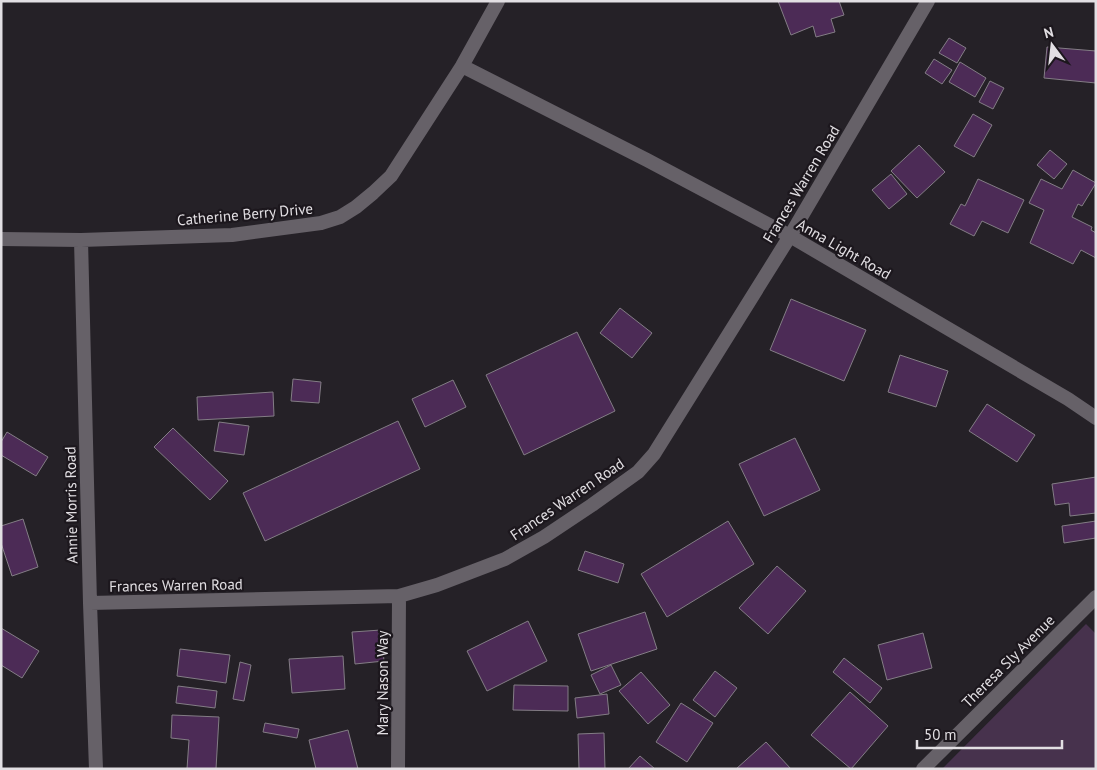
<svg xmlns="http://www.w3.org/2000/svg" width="1097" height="770" font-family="'PT Sans',sans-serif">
  <rect width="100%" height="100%" fill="#252127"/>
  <path fill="#47324d" d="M 1086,624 L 1096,634 L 1096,769 L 942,769 Z"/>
  <path fill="#4c2b56" stroke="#837d85" d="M 778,1 L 839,1 L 844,15 L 831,19 L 835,32 L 816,37 L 813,26 L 791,35 Z
    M 949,38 L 966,48 L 957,63 L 939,53 Z
    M 1047,47 L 1096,51 L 1096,83 L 1044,78 Z
    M 934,59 L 952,70 L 942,84 L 925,73 Z
    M 960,62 L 986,78 L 975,97 L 949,82 Z
    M 990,81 L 1004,88 L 993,109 L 979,102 Z
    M 973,114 L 992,125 L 974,157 L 954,146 Z
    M 919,145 L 945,172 L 917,198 L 891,171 Z
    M 1050,150 L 1067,164 L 1054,179 L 1037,165 Z
    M 1073,170 L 1096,183 L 1082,206 L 1078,204 L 1072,217 L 1092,227 L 1091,230 L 1096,233 L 1096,258 L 1081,250 L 1073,264 L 1030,243 L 1044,210 L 1029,203 L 1041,179 L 1062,189 Z
    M 891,174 L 907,194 L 889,209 L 872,190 Z
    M 978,179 L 1024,200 L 1008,233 L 982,221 L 974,236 L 950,224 L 961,204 L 965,206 Z
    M 791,299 L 866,330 L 844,381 L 770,350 Z
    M 620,308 L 652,333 L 632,358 L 600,333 Z
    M 577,332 L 615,411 L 524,455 L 486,375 Z
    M 900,355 L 948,371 L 936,407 L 888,392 Z
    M 293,379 L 321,382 L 319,403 L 291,401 Z
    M 453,380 L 466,407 L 425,427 L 412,399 Z
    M 273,392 L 274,416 L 198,420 L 197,397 Z
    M 987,404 L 1035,435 L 1017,462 L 969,431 Z
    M 398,421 L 420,469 L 265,541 L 243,493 Z
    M 219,422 L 249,426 L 244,455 L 214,451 Z
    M 173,428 L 228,481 L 210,500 L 154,447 Z
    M 7,432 L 48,457 L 36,476 L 1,455 L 1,442 Z
    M 795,438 L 820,490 L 764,516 L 739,464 Z
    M 1096,477 L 1096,513 L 1070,516 L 1069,503 L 1055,505 L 1052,484 Z
    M 23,519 L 38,567 L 12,576 L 1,543 L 1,526 Z
    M 728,521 L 754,564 L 667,617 L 641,574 Z
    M 1096,521 L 1096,538 L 1064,543 L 1062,526 Z
    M 585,551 L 624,564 L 618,583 L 578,570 Z
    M 777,566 L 806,591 L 768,634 L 739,608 Z
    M 645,612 L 657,649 L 591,671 L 578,634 Z
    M 528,621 L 547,661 L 487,691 L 467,651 Z
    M 1,628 L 39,651 L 22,678 L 1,665 Z
    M 381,630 L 384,661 L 355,664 L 352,632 Z
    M 923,633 L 932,668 L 887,680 L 878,645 Z
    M 180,649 L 230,655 L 226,683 L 177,676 Z
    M 343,656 L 345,689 L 292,693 L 289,659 Z
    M 844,658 L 882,688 L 870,703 L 833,672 Z
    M 240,662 L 251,665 L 244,701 L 233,699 Z
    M 611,665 L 621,685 L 600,694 L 591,675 Z
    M 715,671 L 737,688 L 715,717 L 693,700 Z
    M 641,672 L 670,705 L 648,724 L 619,691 Z
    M 514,685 L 568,686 L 568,711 L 513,710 Z
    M 178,686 L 217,691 L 215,708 L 176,703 Z
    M 850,692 L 888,726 L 851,769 L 811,735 Z
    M 607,694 L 609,714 L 577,718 L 575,698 Z
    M 681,703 L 713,723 L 687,762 L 656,742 Z
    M 172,715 L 219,717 L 216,769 L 187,769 L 189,740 L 171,738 Z
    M 265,723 L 299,729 L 297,738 L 263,732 Z
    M 348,730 L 358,769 L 316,769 L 309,740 Z
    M 604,733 L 605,769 L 579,769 L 578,734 Z
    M 766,742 L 791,769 L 736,769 Z
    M 640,756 L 655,769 L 628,769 Z"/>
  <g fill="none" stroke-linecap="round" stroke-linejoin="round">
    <path stroke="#666168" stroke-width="14" d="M 462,66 L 647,160 L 790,236 L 1068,399 L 1096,418
      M 1,239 L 81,240 L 232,235 L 321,223 L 340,217 L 356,207 L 373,193 L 391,176 L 462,66 L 498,1
      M 81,240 L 90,603 L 96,769
      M 90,603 L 399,596 L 437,585 L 505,559 L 544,537 L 592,505 L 638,472 L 654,454 L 790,236 L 928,1
      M 398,769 L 399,596
      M 923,769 L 1096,597"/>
  </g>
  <g text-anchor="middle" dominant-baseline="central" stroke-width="4.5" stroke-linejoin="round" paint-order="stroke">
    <g font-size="15" fill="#e2dfe3" stroke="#1c171d">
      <text transform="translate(801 184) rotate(-59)">Frances Warren Road</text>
      <text transform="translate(245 214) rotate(-5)">Catherine Berry Drive</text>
      <text transform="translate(844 249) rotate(30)">Anna Light Road</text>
      <text transform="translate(567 499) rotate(-34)">Frances Warren Road</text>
      <text transform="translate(71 505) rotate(-91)">Annie Morris Road</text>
      <text transform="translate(176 585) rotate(-1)">Frances Warren Road</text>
      <text transform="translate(1008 661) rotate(-45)">Theresa Sly Avenue</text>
      <text transform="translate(382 683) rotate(-90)">Mary Nason Way</text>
    </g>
  </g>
  <rect width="1097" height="770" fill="none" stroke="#e2dfe3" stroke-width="5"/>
  <g transform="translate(1052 45) rotate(345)" stroke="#1c171d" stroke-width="4" paint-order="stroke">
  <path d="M0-4L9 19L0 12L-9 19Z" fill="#e2dfe3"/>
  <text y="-8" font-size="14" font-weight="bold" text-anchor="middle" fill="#e2dfe3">N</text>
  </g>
  <path d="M917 740v8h145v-8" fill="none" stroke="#e2dfe3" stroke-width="2.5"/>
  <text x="924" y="740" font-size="15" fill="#e2dfe3" stroke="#1c171d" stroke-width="4" paint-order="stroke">50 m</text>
</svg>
